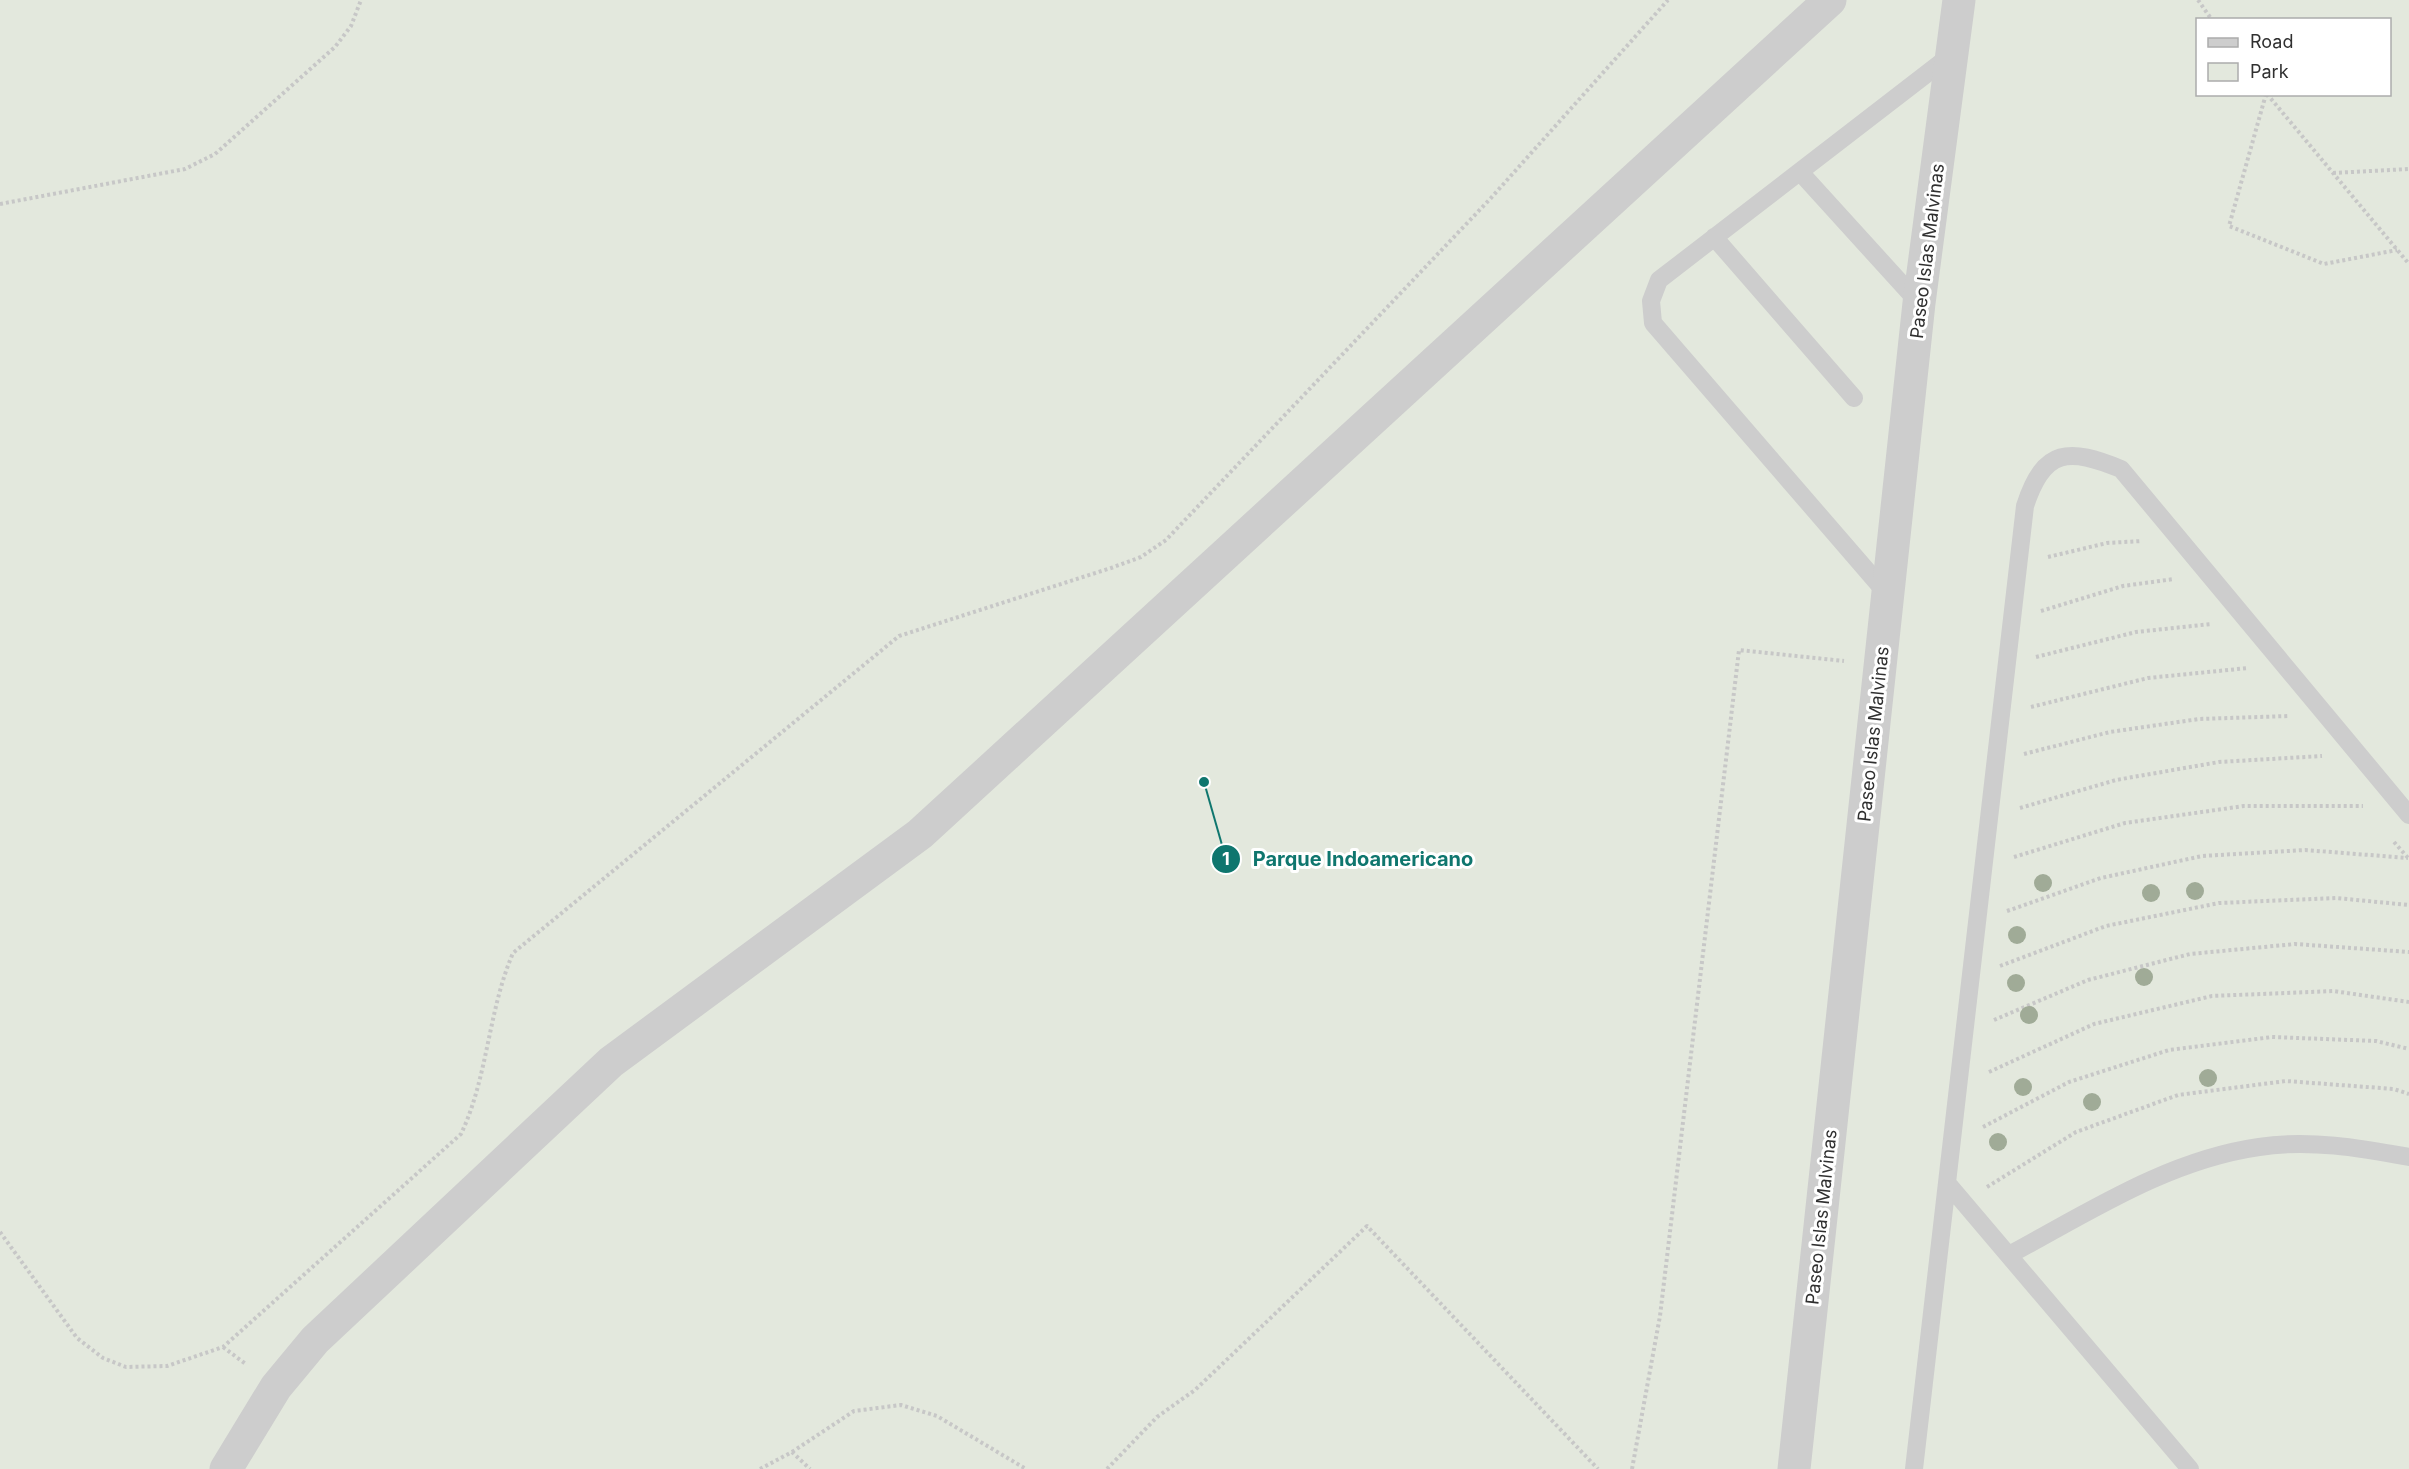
<svg xmlns="http://www.w3.org/2000/svg" width="2409" height="1469" font-family="Inter,sans-serif">
  <rect width="100%" height="100%" fill="#fff"/>
  <path fill="#e3e8dd" fill-rule="evenodd" d="M 0,0 L 2409,0 L 2409,1469 L 0,1469 ZM 2198,20 L 2390,20 L 2390,94 L 2198,94 Z"/>
  <g fill="none" stroke-linecap="round" stroke-linejoin="round">
    <path stroke="#c7c7c7" stroke-width="4" stroke-dasharray="3 3" stroke-linecap="butt" d="M 2198,0 L 2212,20
      M 2266,94 L 2229,226 L 2324,264 L 2397,250
      M 2267,94 L 2409,264
      M 2333,173 L 2409,169
      M 0,204 L 185,169 L 215,154 L 335,47 L 351,26 L 361,0
      M 2048,557 L 2107,543 L 2142,541
      M 2041,611 L 2123,586 L 2174,579
      M 2036,657 L 2136,632 L 2211,624
      M 2031,707 L 2148,678 L 2248,668
      M 2024,754 L 2110,732 L 2199,719 L 2288,716
      M 2020,808 L 2116,780 L 2219,762 L 2322,756
      M 2394,842 L 2409,859
      M 2014,857 L 2125,823 L 2244,806 L 2363,806
      M 2007,911 L 2101,878 L 2202,856 L 2305,850 L 2408,858
      M 2000,966 L 2106,926 L 2219,903 L 2336,898 L 2409,905
      M 1994,1020 L 2088,980 L 2190,954 L 2295,944 L 2409,952
      M 1989,1072 L 2094,1024 L 2212,996 L 2333,991 L 2409,1002
      M 1983,1127 L 2069,1082 L 2169,1050 L 2272,1037 L 2376,1041 L 2409,1049
      M 1987,1187 L 2076,1132 L 2178,1095 L 2286,1081 L 2394,1089 L 2409,1094
      M 0,1232 L 77,1338 L 103,1358 L 126,1367 L 167,1366 L 223,1347 L 461,1134 C 488,1077 488,1011 513,953 L 899,636 L 1111,568 L 1141,557 L 1166,540 L 1491,198 L 1668,0
      M 223,1347 L 247,1365
      M 792,1452 L 854,1411 L 901,1405 L 937,1416 L 1026,1469
      M 760,1469 L 792,1452 L 810,1469
      M 1107,1469 L 1157,1417 L 1195,1390 L 1367,1226 L 1598,1469
      M 1632,1469 L 1660,1316 L 1739,650 L 1844,661"/>
    <path stroke="#cdcdcd" stroke-width="18" d="M 1800,172 L 1919,303
      M 1714,237 L 1854,398
      M 1888,595 L 1653,323 L 1651,301 L 1659,280 L 1951,55
      M 1948,1184 L 2190,1469
      M 2009,1255 C 2089,1212 2168,1160 2259,1147 C 2309,1139 2360,1148 2409,1157
      M 1914,1469 L 2025,506 C 2044,447 2069,448 2121,469 L 2409,815"/>
    <path stroke="#cdcdcd" stroke-width="33" d="M 226,1469 L 276,1387 L 315,1340 L 611,1062 L 920,834 L 1830,0
      M 1794,1469 L 1919,303 L 1959,0"/>
  </g>
  <g fill="#a0ab97">
    <circle cx="2043" cy="883" r="9"/>
    <circle cx="2195" cy="891" r="9"/>
    <circle cx="2151" cy="893" r="9"/>
    <circle cx="2017" cy="935" r="9"/>
    <circle cx="2144" cy="977" r="9"/>
    <circle cx="2016" cy="983" r="9"/>
    <circle cx="2029" cy="1015" r="9"/>
    <circle cx="2208" cy="1078" r="9"/>
    <circle cx="2023" cy="1087" r="9"/>
    <circle cx="2092" cy="1102" r="9"/>
    <circle cx="1998" cy="1142" r="9"/>
  </g>
  <g text-anchor="middle" dominant-baseline="central" stroke-width="6" stroke-linejoin="round" paint-order="stroke">
    <g font-size="18" fill="#303030" stroke="#fff">
      <text transform="translate(1927 251) rotate(-83)">Paseo Islas Malvinas</text>
      <text transform="translate(1873 734) rotate(-84)">Paseo Islas Malvinas</text>
      <text transform="translate(1821 1217) rotate(-84)">Paseo Islas Malvinas</text>
    </g>
  </g>
  <path fill="none" stroke="#0f766e" stroke-width="2" d="M1204 782L1226 859"/>
  <g fill="#0f766e" stroke="#fff" stroke-width="2">
    <circle cx="1204" cy="782" r="6"/>
    <circle cx="1226" cy="859" r="15"/>
  </g>
  <g font-size="18" text-anchor="middle" font-weight="bold" fill="#fff">
    <text x="1226" y="865">1</text>
  </g>
  <g font-size="20" text-anchor="middle" font-weight="bold" fill="#0f766e" stroke="#fff" stroke-width="6" stroke-linejoin="round" paint-order="stroke">
    <text x="1363" y="866">Parque Indoamericano</text>
  </g>
  <rect x="2196" y="18" width="195" height="78" fill="#ffffff" stroke="#acacac" stroke-width="1.5"/>
  <rect x="2208" y="38" width="30" height="9" fill="#cdcdcd" stroke="#acacac" stroke-width="1.5"/>
  <text x="2250" y="48" font-size="18" fill="#303030">Road</text>
  <rect x="2208" y="63" width="30" height="18" fill="#e3e8dd" stroke="#acacac" stroke-width="1.5"/>
  <text x="2250" y="78" font-size="18" fill="#303030">Park</text>
</svg>
